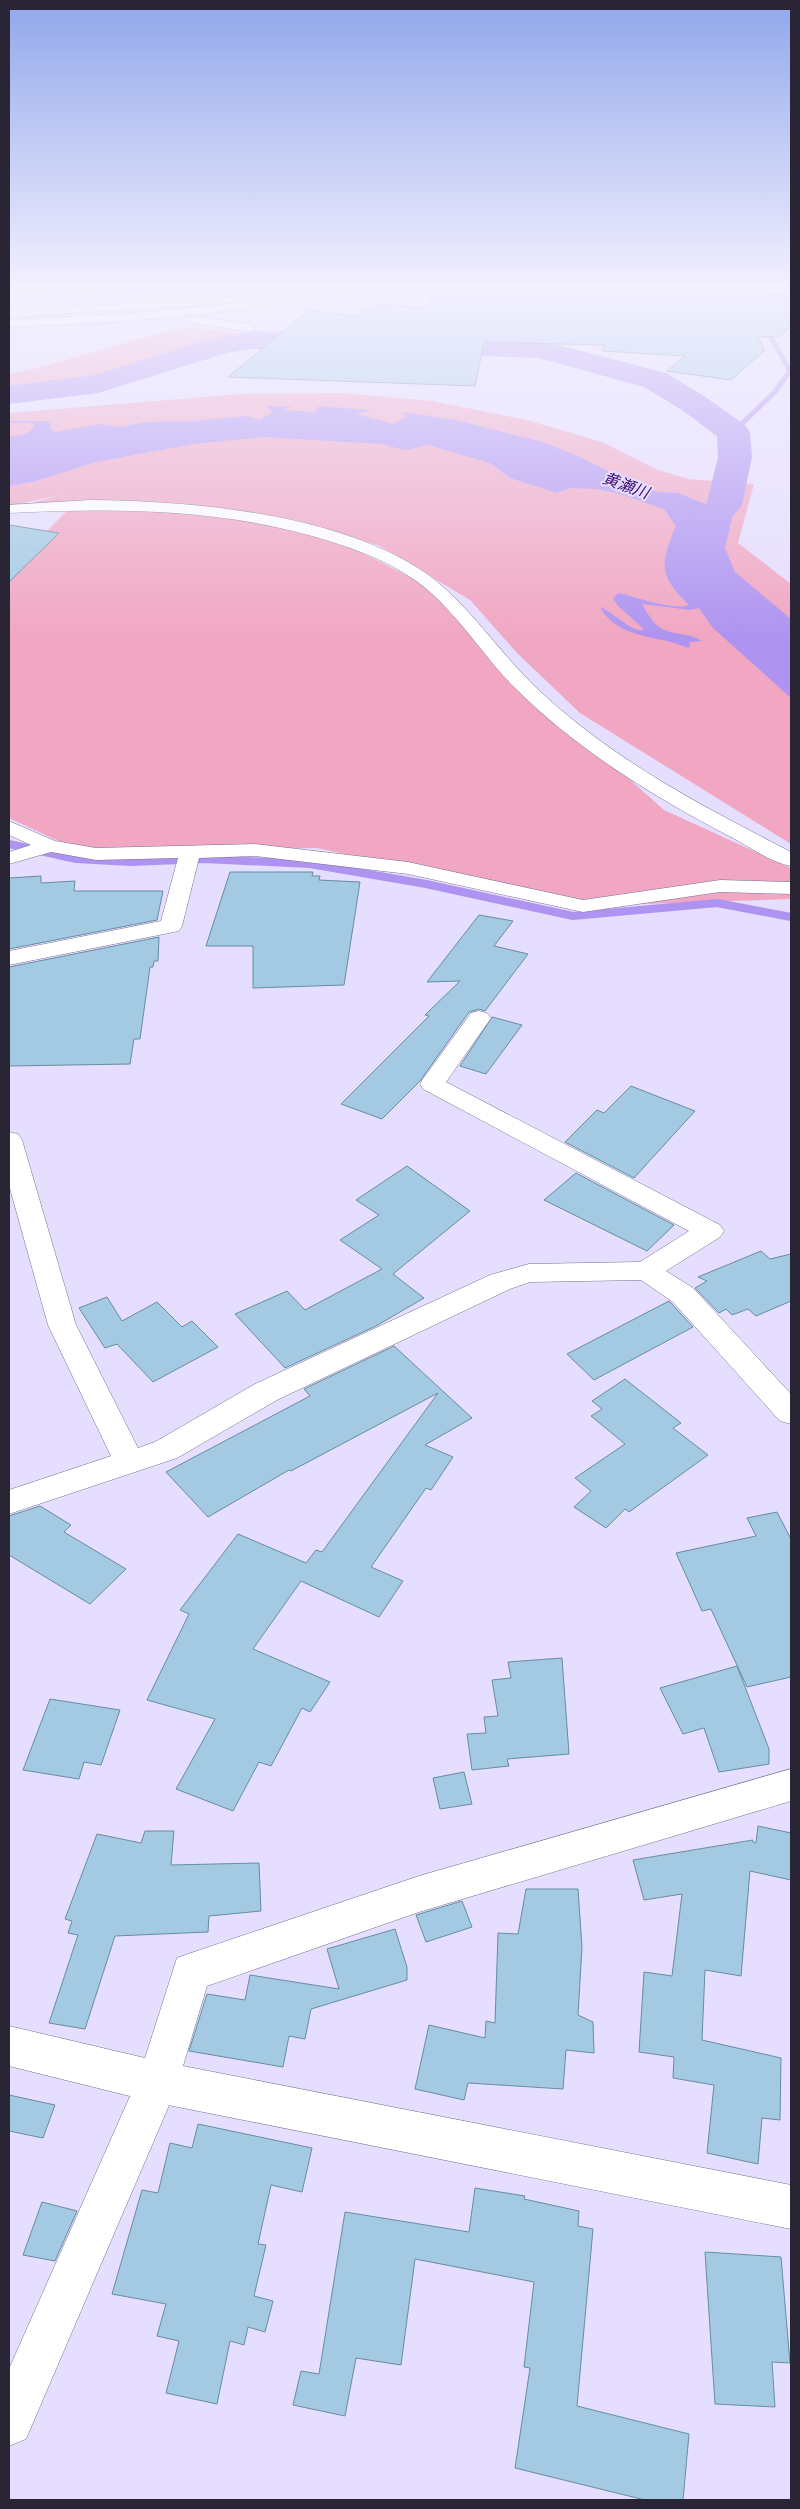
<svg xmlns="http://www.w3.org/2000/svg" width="800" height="2509" font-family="Ubuntu,'Noto Sans JP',sans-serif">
  <rect width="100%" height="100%" fill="#e5defe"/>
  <path fill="#f1a7c2" d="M 191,327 L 243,334 L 88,380 L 9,389 L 9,374 C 71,362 129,338 191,327 Z
    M 342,393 L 432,401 L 527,420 L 602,442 L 658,470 L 689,479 L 754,484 L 738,543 L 791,584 L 791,844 L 580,713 L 518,654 L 470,600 L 378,545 L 320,531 L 435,590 L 528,689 L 664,810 L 791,868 L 791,899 L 583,906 L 317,848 L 82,852 L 9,818 L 9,569 L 72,506 L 21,506 L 60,495 L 9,506 L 9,413 L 241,394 Z"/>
  <path fill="#ae94f0" d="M 266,406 L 293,407 L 283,410 L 315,412 L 319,406 L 372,410 L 356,414 L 394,424 L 407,416 L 401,412 L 456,420 L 543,442 L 578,456 L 636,485 L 658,492 L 678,493 L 710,506 L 734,510 L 725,548 L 735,572 L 791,619 L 791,698 L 713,628 L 699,608 L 691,610 L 642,604 C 646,611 652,622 659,627 C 672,636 689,632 702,641 L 690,642 L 689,648 C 682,646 675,643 667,641 C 642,636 612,631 600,607 C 612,611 632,633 644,630 C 636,620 616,607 613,598 L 619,593 C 636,597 674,611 689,605 C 658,575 660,564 676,526 L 664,509 L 617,493 L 596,489 L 569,488 L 557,493 L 510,478 L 490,463 L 428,445 L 406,450 L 380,444 L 264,437 L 193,444 L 96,462 L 36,481 L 9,486 L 9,437 L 26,434 L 35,426 L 33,423 L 9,423 L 9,421 L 47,421 L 51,424 L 51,430 L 56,432 L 99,424 L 120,427 L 146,422 L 194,421 L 247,416 L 259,420 L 272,412 Z"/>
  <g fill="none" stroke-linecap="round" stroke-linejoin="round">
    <path stroke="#ae94f0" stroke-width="5" d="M 733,432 L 774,393 L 790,371 L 763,323"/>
    <path stroke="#ae94f0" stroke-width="8" d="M 9,844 L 76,859 L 131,862 L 204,859 L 310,864 L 426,884 L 573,916 L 717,903 L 791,917"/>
    <path fill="#ae94f0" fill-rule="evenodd" d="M 251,331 L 539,340 L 666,373 L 704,396 L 745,425 L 750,432 L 752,457 L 742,505 L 727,523 L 712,555 L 727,577 L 791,628 L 791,662 L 776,658 L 698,593 L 674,555 L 691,519 L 707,502 L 718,457 L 717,436 L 682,410 L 644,387 L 539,358 L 251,349 L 227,353 L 98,393 L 9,404 L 9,386 L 94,375 L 211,339 Z"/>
  </g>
  <path fill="#a3cae2" stroke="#678ca3" d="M 440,286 L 758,286 L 791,299 L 791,327 L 780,336 L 758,337 L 765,350 L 731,380 L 667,371 L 685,356 L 603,351 L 604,345 L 484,342 L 475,386 L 228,377 L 308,311 L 357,316 L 365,308 L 374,309 L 379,305 L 424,308 Z
    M 9,525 L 59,533 L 9,582 Z
    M 230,872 L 313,872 L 312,876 L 320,876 L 319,880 L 360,882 L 344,985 L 253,988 L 253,946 L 206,946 Z
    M 41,876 L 41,883 L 75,881 L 74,891 L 163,891 L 157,920 L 9,949 L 9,878 Z
    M 479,915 L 513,921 L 494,946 L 528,954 L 485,1011 L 479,1009 L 469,1012 L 420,1081 L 382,1119 L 341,1104 L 429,1016 L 425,1015 L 460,981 L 427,982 Z
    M 159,937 L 158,961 L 154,961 L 153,967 L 150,967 L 140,1039 L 134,1039 L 130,1064 L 9,1066 L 9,967 Z
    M 492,1017 L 522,1025 L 486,1074 L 460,1066 Z
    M 631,1086 L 695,1111 L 634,1178 L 565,1142 L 597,1110 L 604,1113 Z
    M 407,1166 L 470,1211 L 393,1274 L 424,1298 L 376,1326 L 285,1368 L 235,1314 L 287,1291 L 305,1310 L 382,1269 L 340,1240 L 379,1215 L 356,1200 Z
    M 576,1173 L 674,1225 L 647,1251 L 544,1200 Z
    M 761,1251 L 770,1259 L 791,1254 L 791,1301 L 756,1316 L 748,1309 L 732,1315 L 726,1309 L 719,1313 L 695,1288 L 707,1281 L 698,1277 Z
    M 107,1297 L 122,1321 L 157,1302 L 182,1327 L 192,1321 L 218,1347 L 153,1382 L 117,1344 L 105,1348 L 79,1308 Z
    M 669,1301 L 693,1327 L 594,1380 L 567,1354 Z
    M 394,1346 L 472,1418 L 425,1445 L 453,1457 L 431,1490 L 426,1488 L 371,1567 L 403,1581 L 379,1617 L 301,1581 L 253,1649 L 330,1682 L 310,1712 L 302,1708 L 271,1766 L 259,1762 L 233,1811 L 176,1789 L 215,1719 L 147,1700 L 189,1614 L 180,1610 L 238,1534 L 306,1563 L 316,1550 L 322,1552 L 438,1393 L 291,1471 L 289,1470 L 208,1517 L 166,1472 L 310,1396 L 304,1389 Z
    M 625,1379 L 681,1423 L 673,1428 L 708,1455 L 629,1512 L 625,1509 L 606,1528 L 574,1507 L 591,1491 L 575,1478 L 625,1444 L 591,1416 L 602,1409 L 592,1401 Z
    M 40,1506 L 71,1525 L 64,1532 L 126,1569 L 90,1604 L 9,1555 L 9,1516 Z
    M 777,1512 L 791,1539 L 791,1677 L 747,1687 L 711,1609 L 702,1611 L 676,1553 L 756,1536 L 747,1518 Z
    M 562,1658 L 569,1754 L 507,1759 L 509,1766 L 472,1770 L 467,1734 L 486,1733 L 484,1717 L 498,1716 L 492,1680 L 511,1678 L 508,1662 Z
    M 737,1666 L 769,1749 L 769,1764 L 719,1772 L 704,1728 L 683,1734 L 660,1688 Z
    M 50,1699 L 120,1710 L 101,1765 L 84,1762 L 79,1779 L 23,1770 Z
    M 464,1772 L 472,1804 L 440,1809 L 433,1778 Z
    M 758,1826 L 791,1833 L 791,1880 L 750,1871 L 741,1976 L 705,1970 L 702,2040 L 781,2058 L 780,2120 L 762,2118 L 758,2164 L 707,2153 L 714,2085 L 673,2078 L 674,2057 L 639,2052 L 644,1972 L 672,1976 L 682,1894 L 644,1900 L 633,1860 L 753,1840 L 753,1842 L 756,1843 Z
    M 145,1831 L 174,1831 L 171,1865 L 259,1863 L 261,1911 L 209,1916 L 208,1932 L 115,1936 L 85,2029 L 49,2023 L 78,1935 L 68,1933 L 72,1921 L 65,1919 L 97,1834 L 141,1843 Z
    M 526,1889 L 578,1889 L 582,1947 L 578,2015 L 593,2022 L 594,2053 L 566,2050 L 563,2089 L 468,2083 L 464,2100 L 415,2089 L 429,2025 L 485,2038 L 486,2021 L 495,2023 L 498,1933 L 518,1934 Z
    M 462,1901 L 472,1927 L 426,1942 L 416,1915 Z
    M 395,1929 L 407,1967 L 407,1980 L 311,2009 L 305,2039 L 289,2036 L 283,2067 L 189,2051 L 207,1994 L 245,2000 L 250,1975 L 339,1989 L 327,1949 Z
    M 9,2095 L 55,2105 L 43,2138 L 9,2131 Z
    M 198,2124 L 312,2148 L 302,2192 L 271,2185 L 258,2244 L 266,2245 L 254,2296 L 273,2301 L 265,2332 L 248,2327 L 244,2345 L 230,2341 L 217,2404 L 166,2393 L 179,2341 L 157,2336 L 166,2304 L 112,2294 L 142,2190 L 158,2193 L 170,2143 L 192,2148 Z
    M 475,2188 L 525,2196 L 524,2199 L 579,2211 L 578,2226 L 593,2229 L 577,2406 L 689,2434 L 683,2500 L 645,2500 L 515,2468 L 530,2368 L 524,2367 L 534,2282 L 415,2259 L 401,2365 L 356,2358 L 345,2416 L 293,2405 L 301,2371 L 319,2374 L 345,2212 L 469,2232 Z
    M 42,2202 L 77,2211 L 55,2261 L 23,2255 Z
    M 705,2252 L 781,2257 L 790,2363 L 772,2362 L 775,2407 L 715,2404 Z"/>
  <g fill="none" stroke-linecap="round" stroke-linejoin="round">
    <g stroke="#787092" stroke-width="1">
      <path id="minor" d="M 70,286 L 121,286 L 115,289 L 9,297 L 9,291 Z
        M 327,286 L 335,289 L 308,302 L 133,321 L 9,327 L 9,320 L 133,313 L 306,296 Z
        M 192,316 L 249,324 L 255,328 L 249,332 L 188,322 L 188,318 Z
        M 90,500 C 192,501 330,513 418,568 C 466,598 501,657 544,695 C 617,762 704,807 791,852 L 791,866 C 770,862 750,847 731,837 C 652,796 576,749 513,686 C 480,652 454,608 415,580 C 385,559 348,546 312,536 C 212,508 112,508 9,513 L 9,505 Z
        M 9,821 L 55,841 L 96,848 L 255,844 L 408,862 L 583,900 L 720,880 L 791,882 L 791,894 L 720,892 L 583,912 L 408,874 L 255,856 L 199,858 L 182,926 L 179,931 L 9,965 L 9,951 L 161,921 L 178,858 L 96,860 L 51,852 L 9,864 L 9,852 L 31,845 L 9,835 Z
        M 479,1011 L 487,1013 L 491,1018 L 446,1082 L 720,1225 L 724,1231 L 720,1237 L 666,1271 L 693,1288 L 791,1394 L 791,1424 L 780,1421 L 673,1302 L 641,1280 L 530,1282 L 510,1289 L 277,1400 L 177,1458 L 9,1514 L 9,1490 L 111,1456 L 48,1325 L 9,1185 L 9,1132 L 18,1134 L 22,1140 L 76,1325 L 138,1448 L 155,1442 L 255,1384 L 490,1275 L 529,1264 L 640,1262 L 689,1231 L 423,1089 L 420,1084 L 423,1079 L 471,1013 Z
        M 791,1769 L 791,1801 L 419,1912 L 207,1986 L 183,2066 L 791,2185 L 791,2229 L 158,2103 L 9,2066 L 9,2026 L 145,2058 L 177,1958 L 191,1953 L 419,1876 Z"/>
    </g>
    <g stroke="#787092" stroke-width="1">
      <path id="tertiary" d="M 158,2061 L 173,2067 L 179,2082 L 26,2439 L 9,2446 L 9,2369 L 143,2067 Z"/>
    </g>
    <g stroke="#787092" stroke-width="1">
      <path id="trunk" d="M 323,286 L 359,286 L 353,289 L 220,304 L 9,317 L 9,311 L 220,298 Z"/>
    </g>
    <use href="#minor" fill="#fff" fill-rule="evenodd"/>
    <use href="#tertiary" fill="#fff" fill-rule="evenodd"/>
    <use href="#trunk" fill="#fff" fill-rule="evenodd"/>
  </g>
  <linearGradient id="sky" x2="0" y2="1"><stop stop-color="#91a7eb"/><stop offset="0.45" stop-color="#f3f0ff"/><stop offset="1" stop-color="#f3f0ff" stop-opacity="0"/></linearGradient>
  <rect width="800" height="637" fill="url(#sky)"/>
  <g text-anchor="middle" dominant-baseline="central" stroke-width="4" stroke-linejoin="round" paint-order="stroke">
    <g font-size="16" font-style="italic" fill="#3c0b75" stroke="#e5defe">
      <text transform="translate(626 485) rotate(20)">黄瀬川</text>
    </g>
  </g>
  <rect width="800" height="2509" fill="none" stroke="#292534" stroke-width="20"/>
</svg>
